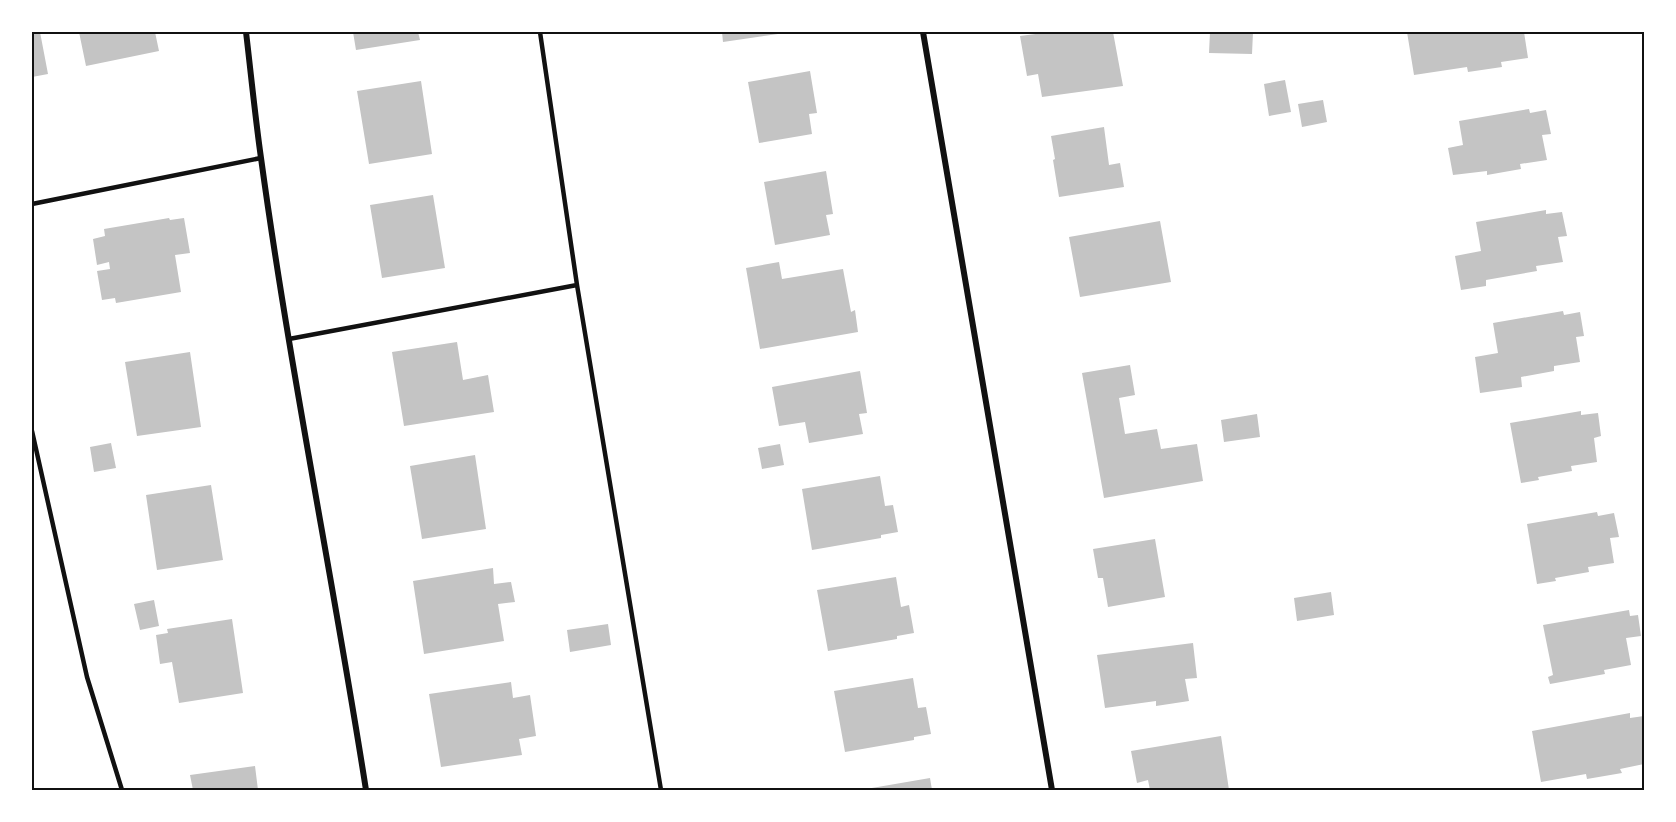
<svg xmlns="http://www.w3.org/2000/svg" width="1676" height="822" font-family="'IBM Plex Sans',sans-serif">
  <rect width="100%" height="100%" fill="#fff"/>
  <path fill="#c4c4c4" d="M 32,32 L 40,32 L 48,74 L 32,77 Z
    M 79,32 L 155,32 L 159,51 L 86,66 Z
    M 353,32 L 418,32 L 420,40 L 356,50 Z
    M 722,32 L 785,32 L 785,33 L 723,42 Z
    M 1051,32 L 1113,32 L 1123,86 L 1042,97 L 1038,74 L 1027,76 L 1020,36 Z
    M 1210,32 L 1253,32 L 1252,54 L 1209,53 Z
    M 1407,32 L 1524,32 L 1528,58 L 1501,62 L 1502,67 L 1468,72 L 1467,67 L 1414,75 Z
    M 810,71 L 817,113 L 809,114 L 812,134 L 759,143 L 748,82 Z
    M 1285,80 L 1291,112 L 1269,116 L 1264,84 Z
    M 421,81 L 432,154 L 369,164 L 357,91 Z
    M 1323,100 L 1327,122 L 1302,127 L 1298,104 Z
    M 1529,109 L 1530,113 L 1546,110 L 1551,134 L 1542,135 L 1547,160 L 1520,164 L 1521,169 L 1487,175 L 1487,171 L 1453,175 L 1448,148 L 1463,145 L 1459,121 Z
    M 1104,127 L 1109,165 L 1120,163 L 1124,187 L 1059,197 L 1053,160 L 1055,159 L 1051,136 Z
    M 826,171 L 833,214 L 826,215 L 830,235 L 775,245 L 764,182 Z
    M 433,195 L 445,268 L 382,278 L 370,205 Z
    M 1546,210 L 1546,214 L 1562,212 L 1567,236 L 1558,237 L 1563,262 L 1536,266 L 1537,271 L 1486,280 L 1486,286 L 1461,290 L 1455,256 L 1481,251 L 1476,222 Z
    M 169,218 L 170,220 L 184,218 L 190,253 L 175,255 L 181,292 L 116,303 L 115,298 L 102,300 L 97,271 L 110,269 L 109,262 L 97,265 L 93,239 L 105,236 L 104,229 Z
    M 1160,221 L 1171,282 L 1080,297 L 1069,237 Z
    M 779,262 L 782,279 L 843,269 L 851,312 L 855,310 L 858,332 L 760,349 L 746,268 Z
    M 1563,311 L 1564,315 L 1580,312 L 1584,336 L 1576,337 L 1580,362 L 1554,366 L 1554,371 L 1521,377 L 1522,387 L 1480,393 L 1475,357 L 1498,353 L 1493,323 Z
    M 457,342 L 463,380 L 488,375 L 494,412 L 404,426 L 392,352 Z
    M 190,352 L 201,427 L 137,436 L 125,362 Z
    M 1130,365 L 1135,395 L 1119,398 L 1125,434 L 1157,429 L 1161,449 L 1197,444 L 1203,481 L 1104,498 L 1082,373 Z
    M 860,371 L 867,413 L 859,414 L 863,434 L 809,443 L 805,422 L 779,426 L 772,387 Z
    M 1581,411 L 1581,415 L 1598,413 L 1601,436 L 1594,438 L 1597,462 L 1571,466 L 1572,471 L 1538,477 L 1539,480 L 1521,483 L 1510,423 Z
    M 1257,414 L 1260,437 L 1224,442 L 1221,420 Z
    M 111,443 L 116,468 L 94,472 L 90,447 Z
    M 780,444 L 784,465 L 762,469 L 758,448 Z
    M 475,455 L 486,529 L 422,539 L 410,466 Z
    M 880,476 L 885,506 L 893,505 L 898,532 L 881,535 L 881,538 L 812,550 L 802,489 Z
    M 211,485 L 223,560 L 157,570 L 146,495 Z
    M 1597,512 L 1598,516 L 1614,513 L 1619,537 L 1610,538 L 1614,563 L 1588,567 L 1589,572 L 1555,578 L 1556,581 L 1537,584 L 1527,524 Z
    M 1155,539 L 1165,597 L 1108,607 L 1103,578 L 1098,578 L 1093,549 Z
    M 493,568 L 494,584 L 511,582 L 515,602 L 498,604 L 504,641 L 424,654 L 413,581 Z
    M 896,577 L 901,607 L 909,605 L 914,633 L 897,636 L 897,639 L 828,651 L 817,590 Z
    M 1331,592 L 1334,615 L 1297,621 L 1294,598 Z
    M 154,600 L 159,626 L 140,630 L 134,604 Z
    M 1629,610 L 1630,616 L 1638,615 L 1641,636 L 1626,638 L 1631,665 L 1604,670 L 1605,674 L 1550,684 L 1548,677 L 1553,675 L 1543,625 Z
    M 232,619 L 243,693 L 179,703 L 172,662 L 160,664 L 156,635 L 168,633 L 167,629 Z
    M 608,624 L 611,645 L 570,652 L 567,630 Z
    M 1193,643 L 1197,678 L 1185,679 L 1189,701 L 1156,706 L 1156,701 L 1105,708 L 1097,655 Z
    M 913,678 L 918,708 L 926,707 L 931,734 L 914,737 L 914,740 L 845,752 L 834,691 Z
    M 511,682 L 513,698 L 530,695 L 536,736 L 519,739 L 522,755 L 441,767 L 429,694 Z
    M 1630,713 L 1630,718 L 1644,716 L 1644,764 L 1620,769 L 1622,773 L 1587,779 L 1586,774 L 1541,782 L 1532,731 Z
    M 1221,736 L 1229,790 L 1150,790 L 1148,780 L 1137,783 L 1131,751 Z
    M 255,766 L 258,790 L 193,790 L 190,775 Z
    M 930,778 L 932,790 L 866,790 L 866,789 Z"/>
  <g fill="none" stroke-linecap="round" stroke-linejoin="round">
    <path stroke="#111" stroke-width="4.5" d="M 540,32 L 577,285 L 661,790
      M 32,204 L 261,158
      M 289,339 L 577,285
      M 32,431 L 87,677 L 122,790"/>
    <path stroke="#111" stroke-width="6" d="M 246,32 C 251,74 255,116 261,158 C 290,370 333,579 366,790
      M 923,32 L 1052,790"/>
  </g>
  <rect width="1676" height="822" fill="none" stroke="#ffffff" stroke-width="66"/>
  <rect x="33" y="33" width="1610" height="756" fill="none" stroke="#111" stroke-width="2"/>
</svg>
